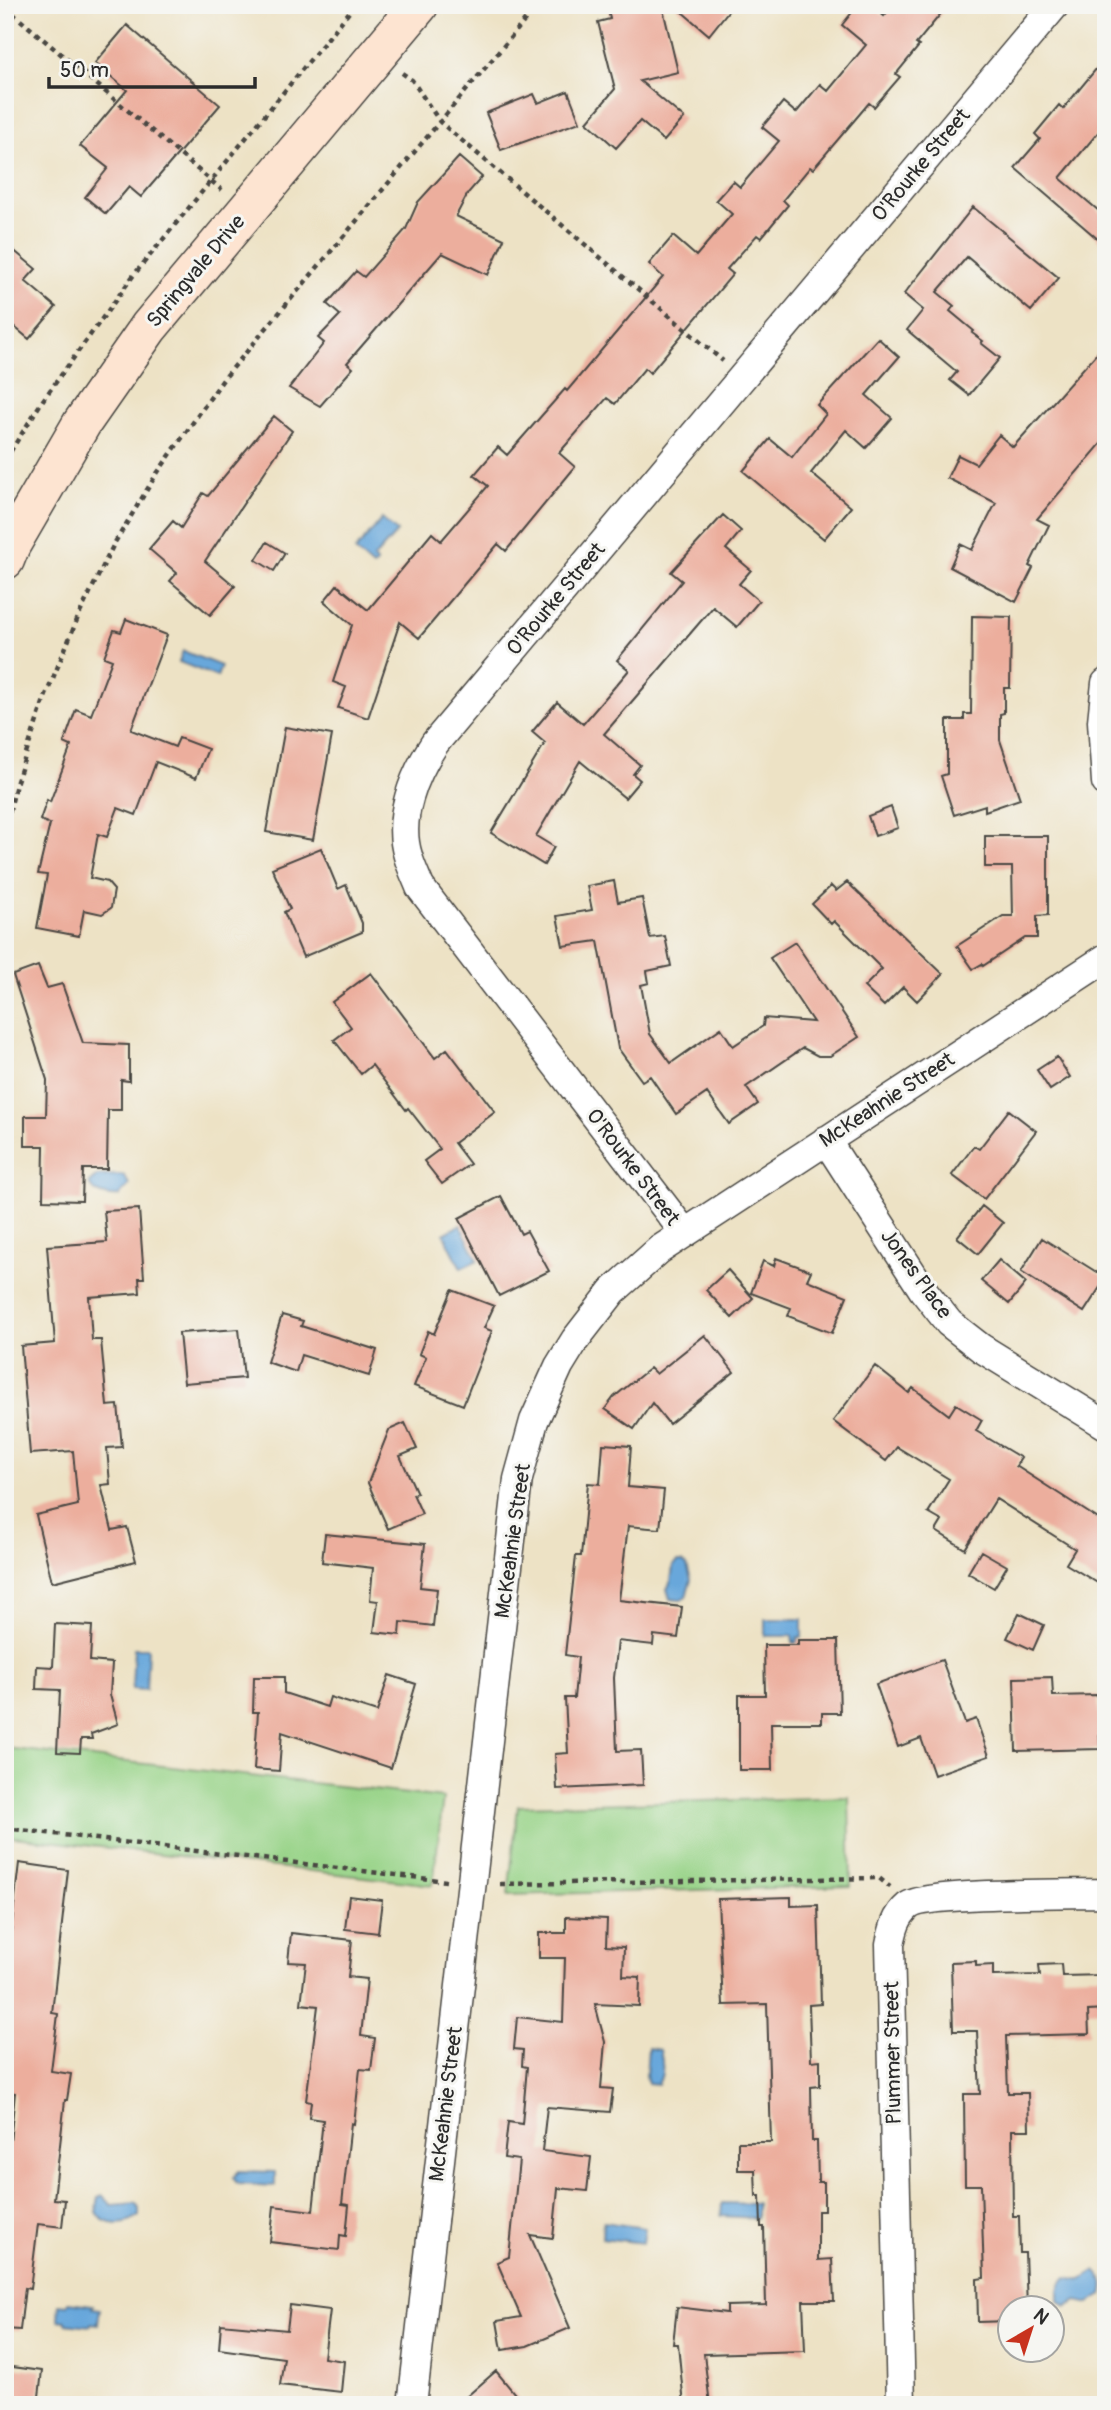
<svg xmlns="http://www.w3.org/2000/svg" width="1111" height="2410" font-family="Pangolin,sans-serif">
  <rect width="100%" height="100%" fill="#f6f6f2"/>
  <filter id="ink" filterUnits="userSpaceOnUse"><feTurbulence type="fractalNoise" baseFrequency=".0143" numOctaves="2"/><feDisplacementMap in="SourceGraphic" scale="14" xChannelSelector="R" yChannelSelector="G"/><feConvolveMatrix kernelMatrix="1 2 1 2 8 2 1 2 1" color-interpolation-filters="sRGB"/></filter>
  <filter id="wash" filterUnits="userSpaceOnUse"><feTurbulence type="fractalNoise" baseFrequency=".00686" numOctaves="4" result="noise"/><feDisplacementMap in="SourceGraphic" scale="28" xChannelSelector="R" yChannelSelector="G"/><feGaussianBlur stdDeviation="1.57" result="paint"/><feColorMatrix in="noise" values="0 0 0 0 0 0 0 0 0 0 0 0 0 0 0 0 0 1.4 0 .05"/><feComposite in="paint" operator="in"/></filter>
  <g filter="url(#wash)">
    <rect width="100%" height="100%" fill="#ede2c5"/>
    <path fill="#97d387" stroke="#617f59" stroke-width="2" d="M 5,1748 L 443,1798 L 433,1885 L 5,1836 Z
      M 849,1797 L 851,1886 L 508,1895 L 518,1806 Z"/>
    <path fill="#68a7db" stroke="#4a6983" stroke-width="2" d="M 382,519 L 397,532 L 373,559 L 377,563 L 373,567 L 355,551 Z
      M 183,651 L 221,666 L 217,677 L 179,662 Z
      M 120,1175 L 125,1176 L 129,1185 L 119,1196 C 110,1197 92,1194 89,1183 L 97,1176 Z
      M 460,1225 L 478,1260 L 461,1268 L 444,1234 Z
      M 678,1562 L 682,1562 L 687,1565 L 691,1580 L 686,1597 L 681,1600 L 670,1599 L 667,1589 L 671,1581 L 673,1566 Z
      M 765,1619 L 802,1619 L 802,1637 L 798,1637 L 796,1643 L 793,1643 L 792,1636 L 765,1636 Z
      M 134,1648 L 148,1648 L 146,1690 L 132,1689 Z
      M 648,2048 L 660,2050 C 663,2061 664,2074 658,2084 L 648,2083 L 646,2076 Z
      M 239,2171 L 275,2172 L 275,2186 L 238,2184 L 233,2178 Z
      M 102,2195 L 112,2205 L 136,2203 L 139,2209 L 139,2216 C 127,2227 104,2227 96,2212 L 99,2197 Z
      M 722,2203 L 757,2204 L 757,2218 L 721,2216 Z
      M 603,2222 L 645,2228 L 643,2243 L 602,2238 Z
      M 1096,2271 C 1104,2279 1105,2284 1102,2295 L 1089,2304 L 1078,2301 L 1067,2306 L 1059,2301 L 1059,2290 L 1062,2282 L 1066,2277 L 1082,2280 Z
      M 68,2302 L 93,2305 L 92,2308 L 100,2309 L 98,2324 L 91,2323 L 90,2326 L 66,2323 L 66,2321 L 58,2320 L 59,2304 L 67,2305 Z"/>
    <g id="blocks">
      <path fill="#ecae9d" d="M 607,5 L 662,5 L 678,72 L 640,81 L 684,118 L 664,141 L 640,121 L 616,148 L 587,122 L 615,89 L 598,22 L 610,19 Z
        M 674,5 L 733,5 L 709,35 Z
        M 858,5 L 871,5 L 884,16 L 893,5 L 948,5 L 916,44 L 919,46 L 896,74 L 900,77 L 874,107 L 869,103 L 813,169 L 810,167 L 783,200 L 788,205 L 761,238 L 757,235 L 727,269 L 733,274 L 650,373 L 645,368 L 615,404 L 607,398 L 559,453 L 575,467 L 506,551 L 498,544 L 419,638 L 400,622 L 368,718 L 338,708 L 346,687 L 333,682 L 352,625 L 324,601 L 337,585 L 368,610 L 432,533 L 441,541 L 488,486 L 474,475 L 498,447 L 507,455 L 565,389 L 567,391 L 663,277 L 649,264 L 673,236 L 696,256 L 732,214 L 716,200 L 733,181 L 740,187 L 779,141 L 762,127 L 783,102 L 796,113 L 820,84 L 828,91 L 866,45 L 842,25 Z
        M 127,25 L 220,105 L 141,197 L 129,187 L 106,214 L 85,197 L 108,168 L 80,146 L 127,90 L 95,63 Z
        M 1106,57 L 1106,123 L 1060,178 L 1106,217 L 1106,246 L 1015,168 L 1040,139 L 1035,134 L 1059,105 L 1063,109 Z
        M 568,91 L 580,122 L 501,150 L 486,113 L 534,94 L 538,103 Z
        M 459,157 L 482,177 L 468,193 L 456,216 L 504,239 L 488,275 L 442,253 L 347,363 L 353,368 L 320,406 L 289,388 L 324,343 L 318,338 L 340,315 L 327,304 L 356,271 L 364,277 L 406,229 L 418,202 Z
        M 973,207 L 1059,278 L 1031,311 L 967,257 L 937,292 L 954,306 L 950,311 L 974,331 L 972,333 L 983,341 L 981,343 L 1000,358 L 969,395 L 950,380 L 957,372 L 907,330 L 923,310 L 904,294 Z
        M 5,243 L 36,269 L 25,281 L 56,307 L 29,339 L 5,319 Z
        M 878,338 L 899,357 L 866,395 L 892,418 L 866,448 L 846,430 L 811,473 L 851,507 L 824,539 L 743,471 L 770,439 L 792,457 L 826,414 L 817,405 Z
        M 1106,343 L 1106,438 L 1037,519 L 1049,525 L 1029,566 L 1033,568 L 1016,602 L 950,567 L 960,544 L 972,550 L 996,503 L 947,478 L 958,455 L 976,464 L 999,435 L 1013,447 Z
        M 274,416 L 292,431 L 205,561 L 235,586 L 210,615 L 170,581 L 177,573 L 149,549 L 173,521 L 181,528 L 203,493 L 208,496 Z
        M 723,515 L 741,531 L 726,549 L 751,570 L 739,584 L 759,601 L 737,627 L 713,607 L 604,734 L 640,765 L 633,774 L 640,780 L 625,798 L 580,761 L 536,836 L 554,847 L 544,865 L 491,833 L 545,743 L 532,732 L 557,702 L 583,724 L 629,670 L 617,660 L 682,581 L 671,572 Z
        M 267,542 L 285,553 L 274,571 L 256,560 Z
        M 972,616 L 1011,617 L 1010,688 L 1004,688 L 1004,713 L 1000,714 L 1000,740 L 1020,799 L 985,811 L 985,805 L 954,815 L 941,776 L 947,774 L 947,720 L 964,720 L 964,714 L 971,714 Z
        M 126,619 L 167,635 L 131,730 L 175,747 L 179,738 L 208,749 L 196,778 L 156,762 L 136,815 L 118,808 L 107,837 L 98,834 L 90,878 L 107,882 L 114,890 L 111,908 L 102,914 L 84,910 L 79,936 L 37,928 L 47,875 L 38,874 L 50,824 L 40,820 L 47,800 L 50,802 L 71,746 L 64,743 L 76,709 L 91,715 L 112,660 L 104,657 L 114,630 L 121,632 Z
        M 285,727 L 332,735 L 313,840 L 266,832 Z
        M 891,807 L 898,828 L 875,836 L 868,816 Z
        M 985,836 L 1048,836 L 1048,915 L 1037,916 L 1037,938 L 1025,938 L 983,966 L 982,964 L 973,969 L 957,946 L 1003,916 L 1013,916 L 1012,867 L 985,867 Z
        M 321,848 L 338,889 L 346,885 L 362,923 L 362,932 L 303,957 L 284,912 L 290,909 L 272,868 Z
        M 614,881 L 618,902 L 642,898 L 650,938 L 665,936 L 671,966 L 647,971 L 649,983 L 641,985 L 650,1034 L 671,1063 L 721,1028 L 733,1046 L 763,1026 L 764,1018 L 813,1022 L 770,958 L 795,942 L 859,1037 L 830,1056 L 818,1056 L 803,1048 L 746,1087 L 758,1104 L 729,1124 L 707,1093 L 676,1114 L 650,1076 L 642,1081 L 618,1048 L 598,941 L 563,946 L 557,916 L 592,910 L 587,886 Z
        M 847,882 L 943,974 L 917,1001 L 903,987 L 884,1006 L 864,987 L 882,969 L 834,921 L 831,924 L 812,904 L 831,886 L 836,891 Z
        M 38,966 L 47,988 L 62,984 L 83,1043 L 129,1045 L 129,1081 L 121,1080 L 121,1110 L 108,1110 L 107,1169 L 83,1169 L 82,1201 L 43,1200 L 44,1146 L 25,1146 L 25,1116 L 46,1116 L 47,1080 L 13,975 Z
        M 371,973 L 435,1058 L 447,1049 L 495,1112 L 454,1143 L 470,1164 L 442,1184 L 424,1161 L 440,1149 L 408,1108 L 406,1110 L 372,1065 L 361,1074 L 334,1040 L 351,1027 L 332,1002 Z
        M 1057,1057 L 1070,1077 L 1050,1090 L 1037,1070 Z
        M 1009,1110 L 1036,1131 L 984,1199 L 952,1175 L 974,1146 L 979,1149 Z
        M 501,1196 L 521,1234 L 527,1231 L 549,1271 L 499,1296 L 459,1218 Z
        M 982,1206 L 1003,1223 L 978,1254 L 957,1237 Z
        M 139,1209 L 144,1278 L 139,1278 L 140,1293 L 89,1297 L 92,1340 L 101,1340 L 107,1406 L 118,1405 L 122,1447 L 107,1448 L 110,1484 L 101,1485 L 112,1530 L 127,1527 L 136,1561 L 52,1582 L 36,1515 L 78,1505 L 73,1451 L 30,1454 L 21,1346 L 55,1343 L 47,1246 L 107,1242 L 104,1211 Z
        M 1042,1238 L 1106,1278 L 1084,1312 L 1021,1272 Z
        M 776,1258 L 811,1271 L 807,1280 L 847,1296 L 832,1333 L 788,1316 L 791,1308 L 751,1293 L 763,1261 L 774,1266 Z
        M 999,1260 L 1026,1283 L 1009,1304 L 981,1281 Z
        M 728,1270 L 753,1298 L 732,1318 L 706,1290 Z
        M 452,1290 L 494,1306 L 484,1328 L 492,1331 L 463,1405 L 414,1386 L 426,1357 L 419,1354 L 428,1331 L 434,1334 Z
        M 282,1315 L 303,1321 L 301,1326 L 377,1350 L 369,1376 L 301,1355 L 296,1372 L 267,1362 Z
        M 239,1329 L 244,1378 L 184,1383 L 179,1333 Z
        M 705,1335 L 734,1372 L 669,1424 L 652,1403 L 634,1429 L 605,1409 L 614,1397 L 650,1368 L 656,1374 Z
        M 875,1366 L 909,1393 L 913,1388 L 949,1415 L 956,1404 L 982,1420 L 976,1431 L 1021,1458 L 1016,1466 L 1106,1524 L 1106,1588 L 1066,1564 L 1075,1549 L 996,1499 L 965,1549 L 936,1531 L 942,1521 L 928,1513 L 949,1479 L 897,1447 L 886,1461 L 833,1421 Z
        M 405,1423 L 417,1449 L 400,1456 L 417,1493 L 413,1494 L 422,1514 L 388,1529 L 368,1483 L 389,1430 Z
        M 603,1444 L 631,1446 L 628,1487 L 664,1490 L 660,1529 L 628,1526 L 619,1600 L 682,1607 L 678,1638 L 654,1635 L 653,1645 L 618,1641 L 614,1678 L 617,1751 L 641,1750 L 643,1785 L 557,1789 L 555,1754 L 568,1753 L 565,1698 L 574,1698 L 578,1657 L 565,1655 L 576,1556 L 581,1556 L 588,1483 L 600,1484 Z
        M 325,1534 L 425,1544 L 420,1587 L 437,1589 L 433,1626 L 401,1622 L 400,1635 L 374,1632 L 378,1601 L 370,1600 L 373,1568 L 322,1562 Z
        M 981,1551 L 1007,1566 L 994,1588 L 968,1573 Z
        M 1019,1613 L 1044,1625 L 1033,1650 L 1007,1638 Z
        M 55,1624 L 92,1626 L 90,1661 L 112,1663 L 110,1695 L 118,1724 L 91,1734 L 92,1739 L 81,1739 L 80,1753 L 57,1752 L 60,1690 L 36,1689 L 37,1666 L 53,1667 Z
        M 798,1640 L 838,1640 L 840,1713 L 822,1713 L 822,1723 L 771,1723 L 772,1770 L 739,1770 L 739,1695 L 765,1695 L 764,1645 L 798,1645 Z
        M 942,1660 L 965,1723 L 976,1719 L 989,1756 L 934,1775 L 921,1738 L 898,1747 L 876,1684 Z
        M 389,1675 L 416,1684 L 391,1768 L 282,1732 L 279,1771 L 254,1769 L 258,1712 L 253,1712 L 254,1677 L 284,1677 L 284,1693 L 327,1707 L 330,1697 L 377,1712 Z
        M 1052,1677 L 1053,1696 L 1098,1695 L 1100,1749 L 1016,1751 L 1014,1678 Z
        M 19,1863 L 68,1870 L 52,2013 L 58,2014 L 51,2071 L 71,2074 L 67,2100 L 65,2100 L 54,2199 L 65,2200 L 62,2227 L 38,2224 L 30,2289 L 25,2288 L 20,2330 L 5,2329 L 5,2142 L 10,2143 L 15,2093 L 6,2092 L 10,2059 L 5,2058 L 5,1983 Z
        M 349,1896 L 382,1900 L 378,1933 L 345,1929 Z
        M 791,1897 L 791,1906 L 818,1905 L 821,2004 L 809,2005 L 811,2061 L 820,2060 L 820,2086 L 811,2087 L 812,2141 L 817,2141 L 818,2182 L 824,2182 L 824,2211 L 818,2211 L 818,2260 L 832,2259 L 834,2301 L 803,2301 L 805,2351 L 704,2354 L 710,2405 L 684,2405 L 678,2344 L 673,2344 L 677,2307 L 727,2313 L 727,2306 L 766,2305 L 764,2227 L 761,2227 L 760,2196 L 756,2196 L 755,2170 L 738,2170 L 738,2142 L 771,2142 L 767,2004 L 723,2005 L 718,1899 Z
        M 566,1917 L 607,1919 L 606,1946 L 624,1947 L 623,1976 L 640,1977 L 639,2006 L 595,2004 L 605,2042 L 601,2088 L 613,2089 L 610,2112 L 547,2107 L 542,2151 L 591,2157 L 587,2191 L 558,2188 L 553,2238 L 530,2235 L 570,2328 L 527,2346 L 502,2350 L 497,2321 L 521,2317 L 497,2262 L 509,2257 L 519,2160 L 504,2158 L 508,2122 L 522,2124 L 527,2067 L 522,2066 L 523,2050 L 514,2049 L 517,2017 L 563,2022 L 565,1958 L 539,1958 L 539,1933 L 566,1933 Z
        M 291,1933 L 352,1940 L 348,1977 L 367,1979 L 361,2036 L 375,2038 L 371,2070 L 360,2069 L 354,2124 L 351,2123 L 342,2204 L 349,2205 L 346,2236 L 340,2235 L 339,2250 L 270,2242 L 274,2206 L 313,2211 L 323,2120 L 309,2118 L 311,2102 L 306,2101 L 318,2006 L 301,2004 L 306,1963 L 288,1962 Z
        M 976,1961 L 976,1966 L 993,1965 L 993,1976 L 1040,1975 L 1039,1965 L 1061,1964 L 1062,1976 L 1106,1975 L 1106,2010 L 1088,2011 L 1089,2034 L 1006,2036 L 1008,2093 L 1028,2093 L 1029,2130 L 1012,2130 L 1013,2216 L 1019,2216 L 1020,2253 L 1025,2253 L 1027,2308 L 1010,2308 L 1010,2321 L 978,2322 L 977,2279 L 984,2278 L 981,2185 L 965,2185 L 964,2094 L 980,2094 L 977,2031 L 953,2031 L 951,1962 Z
        M 290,2305 L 330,2310 L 324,2358 L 344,2361 L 341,2392 L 280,2385 L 284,2358 L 219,2349 L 221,2324 L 287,2330 Z
        M 5,2366 L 42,2371 L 38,2405 L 5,2405 Z
        M 496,2371 L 524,2405 L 457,2405 Z"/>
    </g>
  </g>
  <g filter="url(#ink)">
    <use href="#blocks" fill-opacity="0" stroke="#484642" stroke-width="2"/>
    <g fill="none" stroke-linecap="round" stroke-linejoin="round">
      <g stroke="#484642" stroke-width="31">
        <path id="minor" d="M 1106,683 L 1102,721 L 1106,782
          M 826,1140 L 923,1290 L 949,1323 L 981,1348 L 1106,1425
          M 684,1232 L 420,887 C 416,877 411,867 408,856 C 396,818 414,775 435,743 L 1055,5
          M 412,2405 L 518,1479 L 534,1421 L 559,1366 L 575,1340 L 613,1291 L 659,1250 L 1106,958
          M 901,2405 L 890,1944 C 893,1930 896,1916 908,1906 C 926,1892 1073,1894 1106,1893"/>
      </g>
      <g stroke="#484642" stroke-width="41">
        <path id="secondary" d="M 5,560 L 11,545 L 82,423 L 149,327 L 419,5"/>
      </g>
      <path stroke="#484642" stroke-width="4.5" stroke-dasharray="5 5" stroke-linecap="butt" d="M 5,7 L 222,190
        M 402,73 L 412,80 L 440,122 L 723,361
        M 5,460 L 43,400 L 133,276 L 355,5
        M 5,831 L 16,784 L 44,700 L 79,615 L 114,544 L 156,475 L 222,381 L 538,5
        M 5,1828 L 446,1881
        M 500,1884 L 879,1878 L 890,1887"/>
      <use href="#minor" stroke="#fff" stroke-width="28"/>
      <use href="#secondary" stroke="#fde4d1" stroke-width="38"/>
    </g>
  </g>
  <g text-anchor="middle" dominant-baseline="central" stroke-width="6" stroke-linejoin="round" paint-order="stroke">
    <g font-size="21" fill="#2b2b2b" stroke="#f6f6f2">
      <text transform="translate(921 165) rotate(-50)">O'Rourke Street</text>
      <text transform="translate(196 271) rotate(-50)">Springvale Drive</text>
      <text transform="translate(556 599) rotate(-50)">O'Rourke Street</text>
      <text transform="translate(887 1100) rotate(-33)">McKeahnie Street</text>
      <text transform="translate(633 1167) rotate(53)">O'Rourke Street</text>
      <text transform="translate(916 1274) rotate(54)">Jones Place</text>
      <text transform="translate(513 1541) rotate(-82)">McKeahnie Street</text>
      <text transform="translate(893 2053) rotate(-91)">Plummer Street</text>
      <text transform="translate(446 2104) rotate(-83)">McKeahnie Street</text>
    </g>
  </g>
  <rect width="1111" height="2410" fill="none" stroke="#f6f6f2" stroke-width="28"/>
  <g transform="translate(1031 2329) rotate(39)"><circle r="33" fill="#f6f6f2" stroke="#a5a5a2" stroke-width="2"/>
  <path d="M0-5L12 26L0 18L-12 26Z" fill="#c8321e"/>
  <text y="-10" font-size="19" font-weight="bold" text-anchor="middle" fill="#2b2b2b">N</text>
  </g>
  <path d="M49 77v10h206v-10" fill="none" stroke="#2b2b2b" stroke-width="3.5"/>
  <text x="60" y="77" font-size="21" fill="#2b2b2b" stroke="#f6f6f2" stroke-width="5" paint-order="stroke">50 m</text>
</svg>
